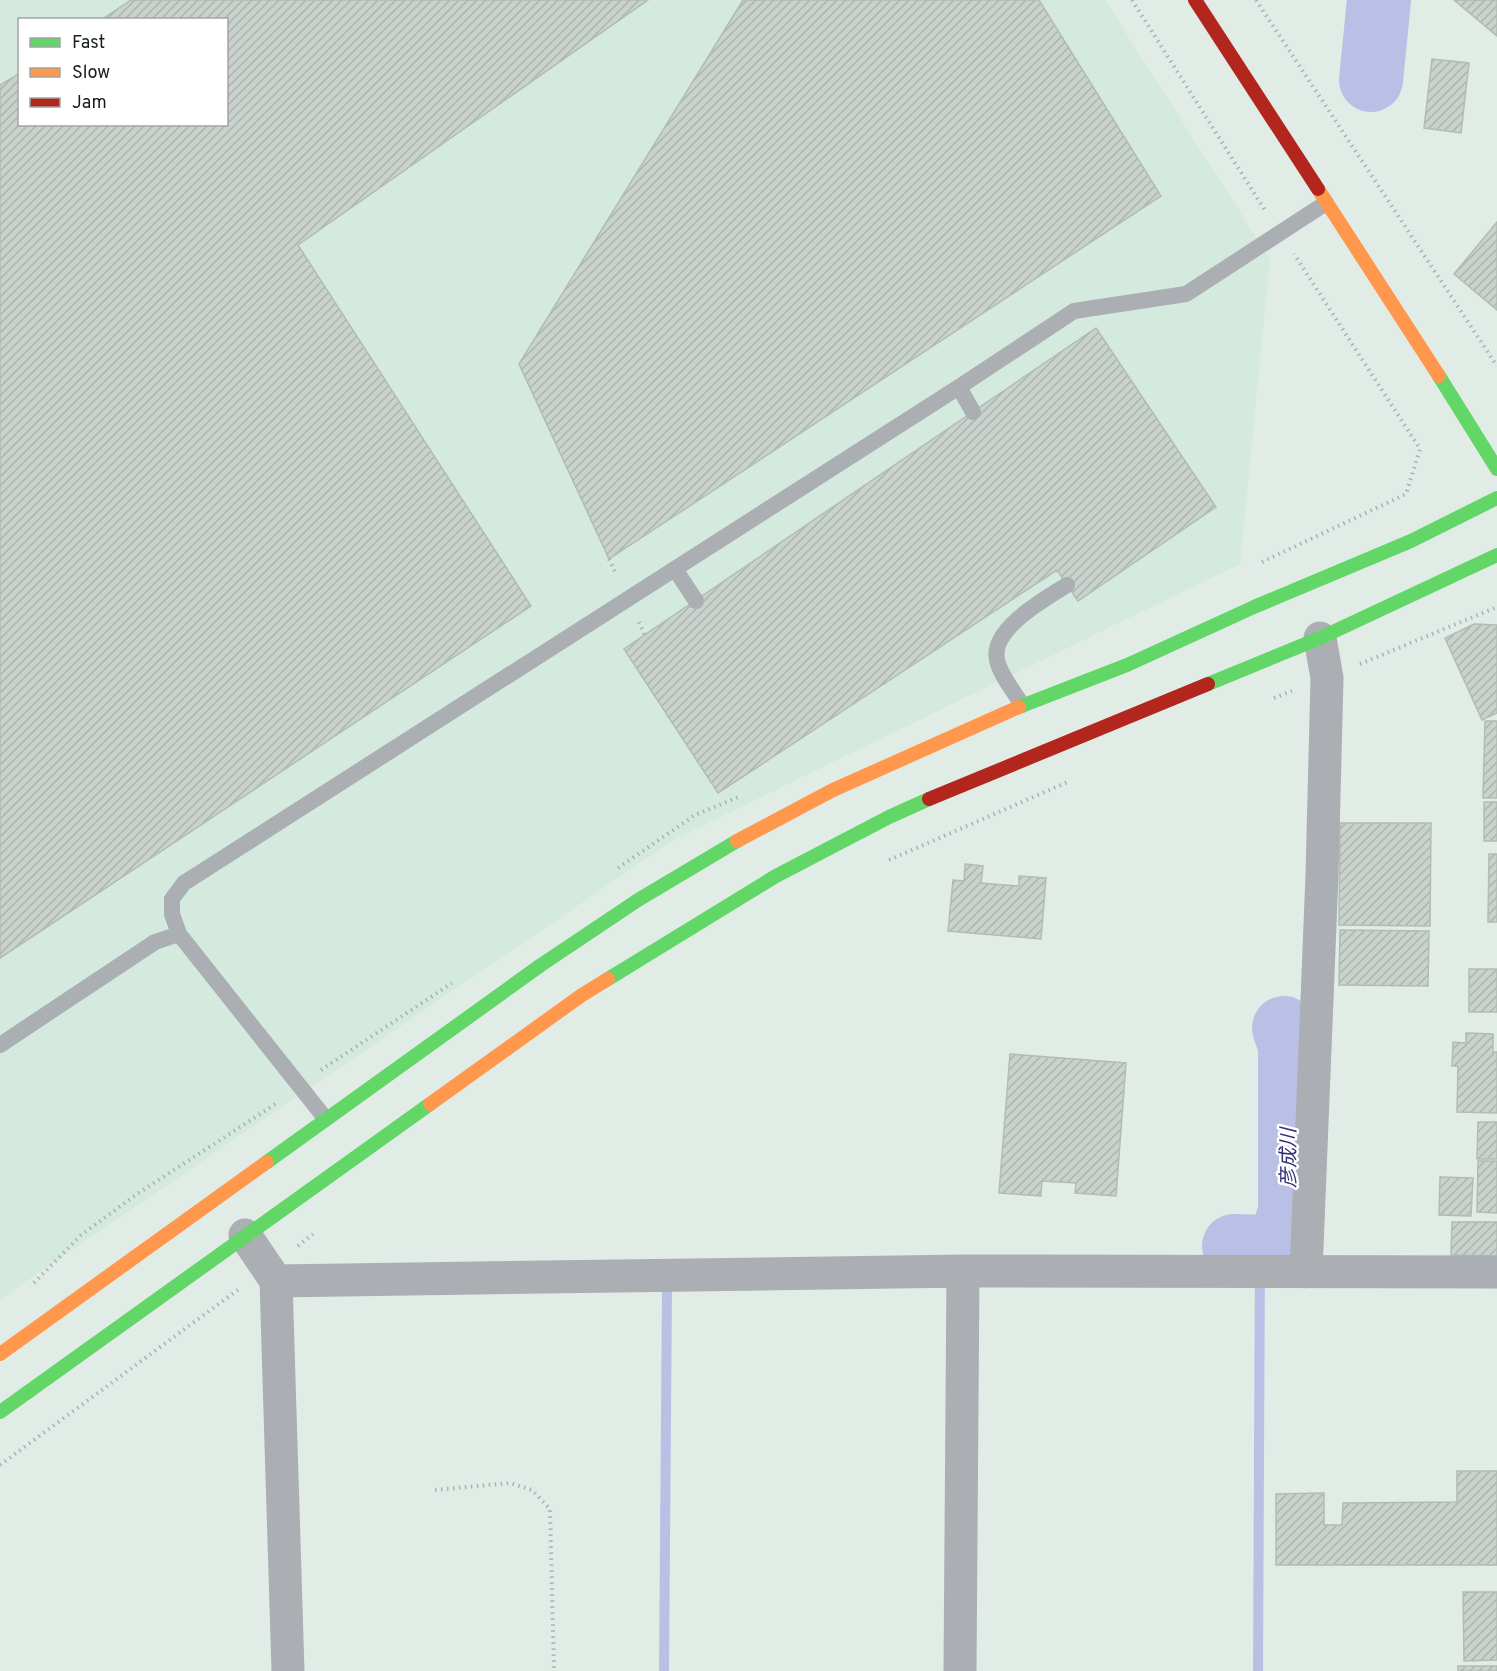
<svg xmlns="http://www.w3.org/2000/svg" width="1497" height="1671" font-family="Overpass,'Noto Sans JP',sans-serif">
  <defs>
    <pattern id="building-hatch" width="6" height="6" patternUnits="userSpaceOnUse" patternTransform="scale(1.5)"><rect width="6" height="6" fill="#c9d2cd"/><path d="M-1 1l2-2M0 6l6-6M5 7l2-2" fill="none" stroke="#acb4af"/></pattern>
  </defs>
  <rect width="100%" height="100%" fill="#e1ece6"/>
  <path fill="#d5eade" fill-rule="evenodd" d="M 0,0 L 1105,0 L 1270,259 L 1240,564 L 677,838 L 0,1299 ZM 20,20 L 226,20 L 226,124 L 20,124 Z"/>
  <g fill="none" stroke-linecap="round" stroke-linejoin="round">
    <path stroke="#babfe6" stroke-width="10" d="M 664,1671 L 667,1288
      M 1258,1671 L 1260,1247"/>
    <path stroke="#babfe6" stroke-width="64" d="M 1371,80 L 1379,0
      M 1234,1246 L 1263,1247 L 1282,1236 L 1290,1212 L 1290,1046 L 1284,1028"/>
  </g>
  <path fill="url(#building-hatch)" stroke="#b2bbb6" stroke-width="1.5" d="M 131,0 L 648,0 L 298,245 L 531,606 L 0,958 L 0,85 L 20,73 L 20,124 L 226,124 L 226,20 L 101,20 Z
    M 743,0 L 1039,0 L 1161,196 L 609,559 L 519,364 Z
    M 1454,0 L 1497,0 L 1497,36 Z
    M 1432,59 L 1469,63 L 1461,133 L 1424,128 Z
    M 1497,222 L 1497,310 L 1454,274 Z
    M 1096,328 L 1216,507 L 1078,601 L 1057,570 L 718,793 L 624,649 Z
    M 1474,624 L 1497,625 L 1497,713 L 1482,720 L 1445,638 Z
    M 1485,721 L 1497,721 L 1497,798 L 1483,798 Z
    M 1484,802 L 1497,802 L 1497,841 L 1484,841 Z
    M 1340,823 L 1431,823 L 1430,926 L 1339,925 Z
    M 1489,854 L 1497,854 L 1497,922 L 1488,922 Z
    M 965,864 L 983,866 L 981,883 L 1019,886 L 1019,876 L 1046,878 L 1041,939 L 948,931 L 953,880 L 964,881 Z
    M 1340,930 L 1429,931 L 1428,986 L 1339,985 Z
    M 1469,969 L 1497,969 L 1497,1012 L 1469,1012 Z
    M 1466,1033 L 1493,1034 L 1493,1052 L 1497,1052 L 1497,1113 L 1457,1112 L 1458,1066 L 1452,1066 L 1453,1042 L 1466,1043 Z
    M 1010,1054 L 1126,1063 L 1116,1196 L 1075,1193 L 1076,1183 L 1042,1181 L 1041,1196 L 999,1193 Z
    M 1478,1122 L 1497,1122 L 1497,1159 L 1477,1159 Z
    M 1478,1161 L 1497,1161 L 1497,1213 L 1477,1212 Z
    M 1440,1177 L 1473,1178 L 1471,1216 L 1439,1215 Z
    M 1452,1222 L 1497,1222 L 1497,1256 L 1451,1255 Z
    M 1457,1471 L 1497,1471 L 1497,1565 L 1276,1565 L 1276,1494 L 1324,1493 L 1324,1525 L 1342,1525 L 1343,1503 L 1457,1502 Z
    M 1463,1592 L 1497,1592 L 1497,1660 L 1464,1661 Z
    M 1458,1666 L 1497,1666 L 1497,1671 L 1458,1671 Z"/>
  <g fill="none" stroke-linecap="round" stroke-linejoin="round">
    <path stroke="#acb1b3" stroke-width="4" stroke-dasharray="1.5 4.5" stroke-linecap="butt" d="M 1132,0 L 1266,212
      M 1256,0 L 1497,366
      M 609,559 L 616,574
      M 1262,562 L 1406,494 L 1420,449 L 1294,254
      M 639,622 L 645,636
      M 1360,664 L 1497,607
      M 1274,698 L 1292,691
      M 889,860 L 1070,781
      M 618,868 L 695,815 L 741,796
      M 321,1070 L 452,983
      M 298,1246 L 313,1234
      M 34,1283 L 81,1235 L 137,1194 L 277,1103
      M 0,1465 L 239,1289
      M 435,1490 L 510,1483 L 532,1490 L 550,1509 L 554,1671"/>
    <path stroke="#abaeb3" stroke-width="16" d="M 959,387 L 973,412
      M 675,569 L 696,601
      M 1022,705 C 1014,691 1000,675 997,660 C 990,629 1045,599 1067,585
      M 0,1045 L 155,942 L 179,934
      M 325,1118 L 179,934 L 172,914 L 172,899 L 184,883 L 959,387 L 1074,311 L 1186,294 L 1326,203"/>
    <path stroke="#abaeb3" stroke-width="33" d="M 245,1235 L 276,1281 L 288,1671
      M 1306,1272 L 1322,875 L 1327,678 L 1320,638
      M 276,1281 L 963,1271 L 1497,1272
      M 960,1671 L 963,1271"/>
    <path stroke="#63d668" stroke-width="14" d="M 1439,376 L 1497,469
      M 1208,684 L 1320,638 L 1497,555
      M 1019,707 L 1127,665 L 1254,607 L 1411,541 L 1497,498
      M 608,979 L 776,876 L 889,817 L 929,799
      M 267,1162 L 541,965 L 638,900 L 737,841
      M 0,1412 L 430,1104"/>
    <path stroke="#ff974d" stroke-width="14" d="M 1318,189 L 1439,376
      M 737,841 L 833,790 L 1019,707
      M 430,1104 L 582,995 L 608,979
      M 0,1354 L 267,1162"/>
    <path stroke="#b3261e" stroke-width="14" d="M 1195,0 L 1318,189
      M 929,799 L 1208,684"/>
  </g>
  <g text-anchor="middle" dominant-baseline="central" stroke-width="5" stroke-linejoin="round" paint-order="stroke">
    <g font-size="20" font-style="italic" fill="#363074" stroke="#fff">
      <text transform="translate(1290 1158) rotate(-90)">彦成川</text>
    </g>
  </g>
  <rect x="18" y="18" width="210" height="108" fill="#ffffff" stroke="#a2a5a3" stroke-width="1.5"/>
  <rect x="30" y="38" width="30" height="9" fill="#63d668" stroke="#a2a5a3" stroke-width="1.5"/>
  <text x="72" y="48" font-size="18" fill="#161e19">Fast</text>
  <rect x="30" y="68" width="30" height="9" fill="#ff974d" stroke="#a2a5a3" stroke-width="1.5"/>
  <text x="72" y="78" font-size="18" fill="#161e19">Slow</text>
  <rect x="30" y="98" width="30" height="9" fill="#b3261e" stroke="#a2a5a3" stroke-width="1.5"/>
  <text x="72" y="108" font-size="18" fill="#161e19">Jam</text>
</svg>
